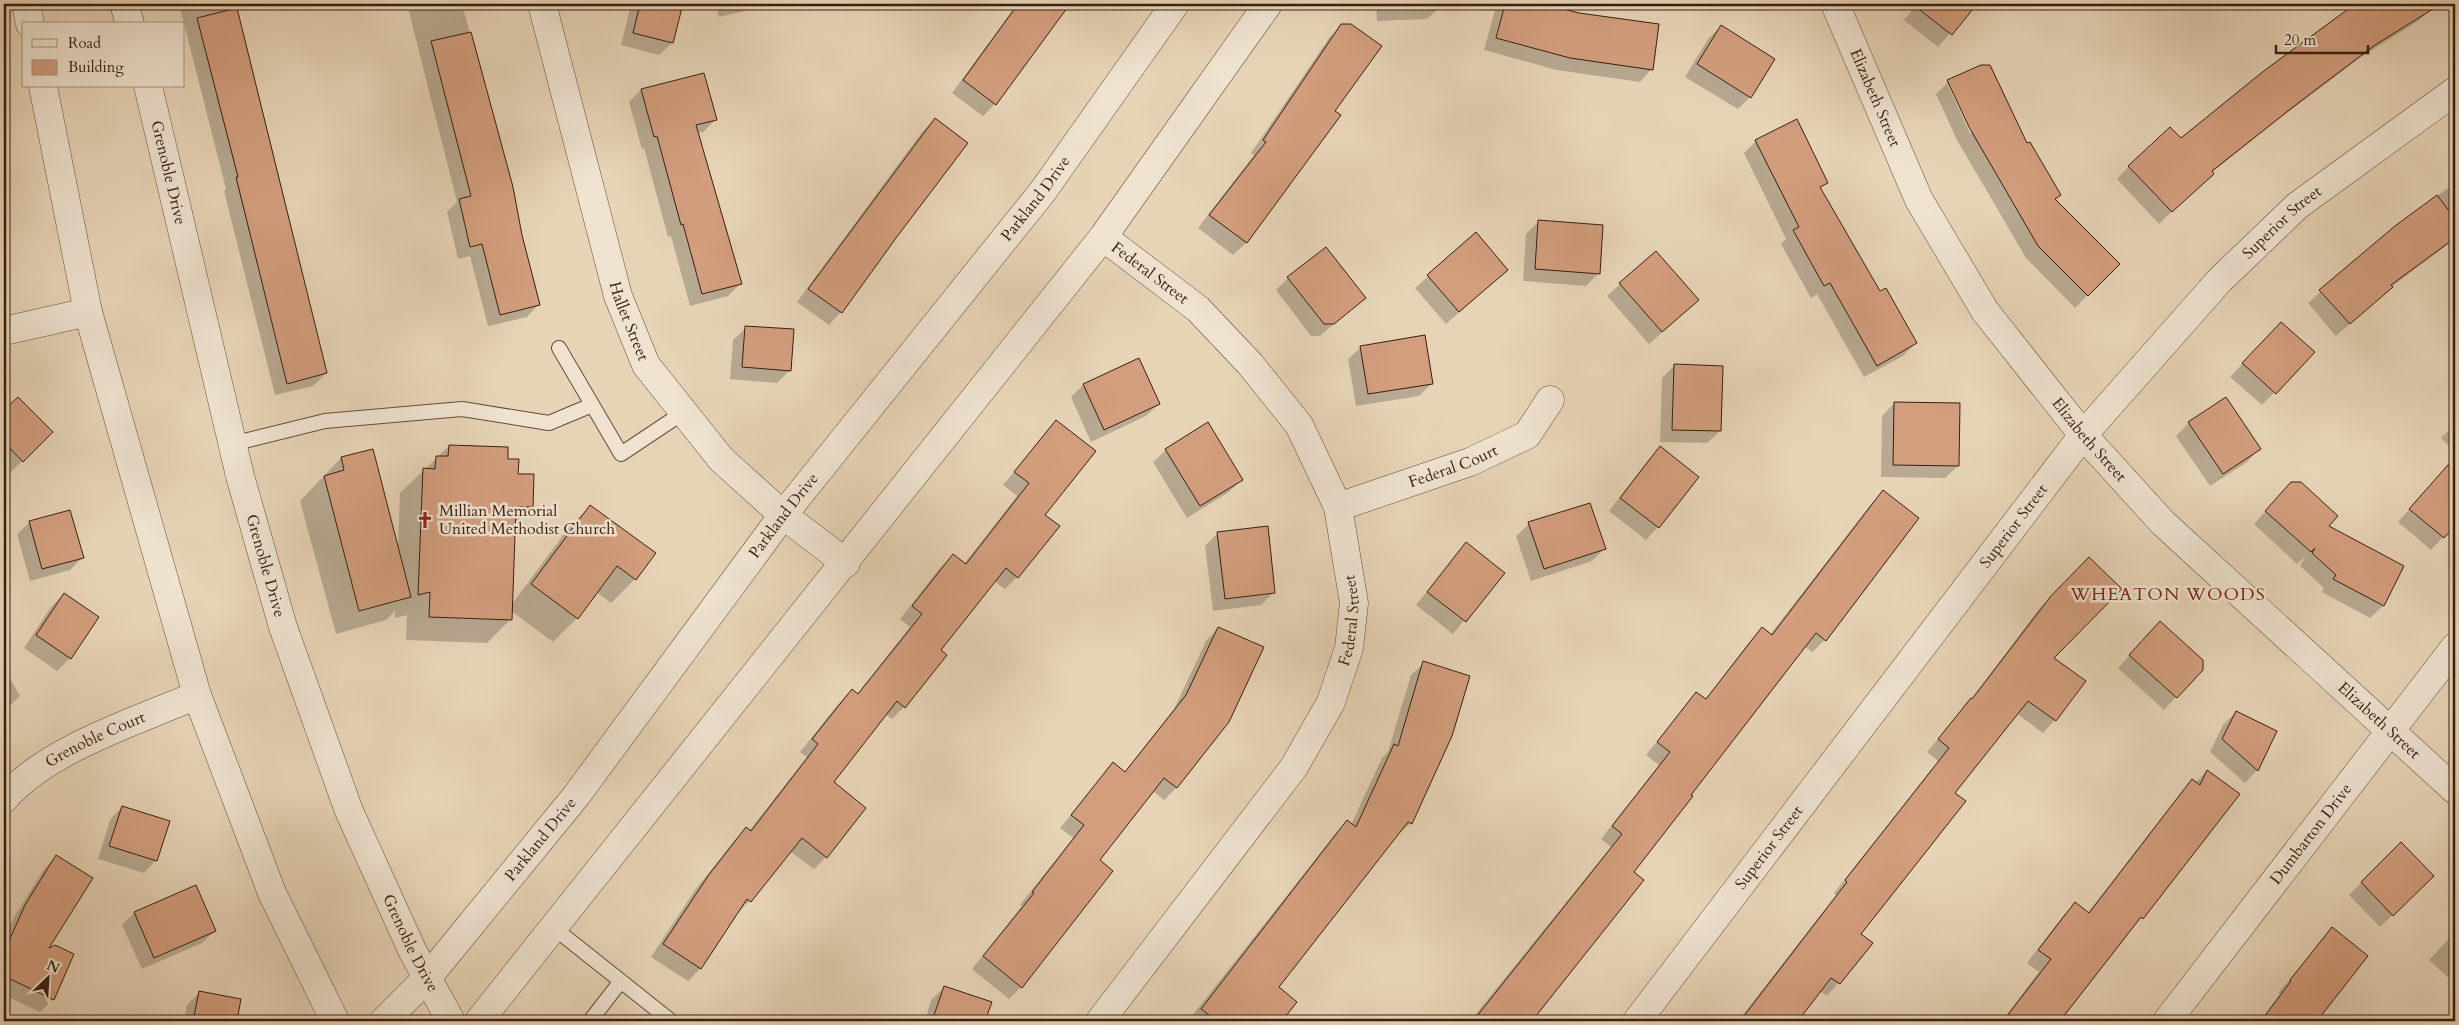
<svg xmlns="http://www.w3.org/2000/svg" width="2459" height="1025" font-family="Cardo,serif">
  <rect width="100%" height="100%" fill="#e7d4b7"/>
  <filter id="stains"><feTurbulence type="fractalNoise" baseFrequency=".004" numOctaves="4"/><feColorMatrix values="0 0 0 0 .2 0 0 0 0 .09 0 0 0 0 .02 0 0 0 .5 -.17"/></filter>
  <radialGradient id="worn" r=".72"><stop offset=".6" stop-color="#630" stop-opacity="0"/><stop offset="1" stop-color="#630" stop-opacity=".3"/></radialGradient>
  <path fill="#0003" fill-rule="evenodd" d="M 179,4 L 235,4 L 326,373 L 313,386 L 275,395 L 224,191 L 226,189 Z
    M 407,4 L 462,4 L 512,187 L 521,235 L 539,304 L 527,317 L 488,326 L 470,256 L 458,259 L 447,212 L 457,202 Z
    M 631,4 L 681,4 L 672,43 L 659,55 L 621,45 Z
    M 715,4 L 774,4 L 719,17 Z
    M 1017,4 L 1064,4 L 995,104 L 983,116 L 952,93 Z
    M 1376,4 L 1440,4 L 1440,7 L 1427,19 L 1377,21 Z
    M 1500,4 L 1540,4 L 1579,15 L 1652,69 L 1640,82 L 1557,70 L 1484,50 L 1496,7 Z
    M 1917,4 L 1975,4 L 1938,47 L 1904,20 Z
    M 2357,4 L 2436,4 L 2430,7 L 2431,9 L 2418,21 L 2361,57 L 2279,119 L 2211,173 L 2159,224 L 2117,179 L 2129,166 L 2181,140 L 2266,71 Z
    M 1342,25 L 1334,112 L 1339,115 L 1246,243 L 1233,255 L 1198,228 L 1254,155 L 1251,153 L 1329,38 Z
    M 1721,26 L 1750,97 L 1738,109 L 1685,77 L 1708,39 Z
    M 703,74 L 716,119 L 703,132 L 697,133 L 740,284 L 728,296 L 690,306 L 671,236 L 668,237 L 644,148 L 642,149 L 629,102 L 641,90 Z
    M 1948,82 L 2027,145 L 2060,195 L 2055,200 L 2119,264 L 2075,308 L 2026,258 L 1957,140 L 1936,94 ZM 1948,85 L 1951,85 L 1973,132 L 1970,133 Z
    M 935,119 L 841,312 L 829,325 L 797,302 L 922,132 Z
    M 1756,141 L 1826,183 L 1820,189 L 1879,293 L 1915,343 L 1903,356 L 1864,377 L 1817,294 L 1811,298 L 1781,244 L 1786,239 L 1744,153 Z
    M 2455,183 L 2455,239 L 2391,287 L 2336,336 L 2308,303 L 2396,226 Z
    M 1539,221 L 1599,273 L 1586,286 L 1523,281 L 1526,234 Z
    M 1476,234 L 1507,270 L 1446,324 L 1415,288 Z
    M 1288,278 L 1364,298 L 1320,336 L 1311,336 L 1276,290 Z
    M 1620,284 L 1685,312 L 1649,344 L 1607,296 Z
    M 746,328 L 790,370 L 777,383 L 730,379 L 733,340 Z
    M 2268,336 L 2313,352 L 2262,405 L 2230,377 Z
    M 1361,347 L 1431,384 L 1419,396 L 1356,406 L 1348,359 Z
    M 1139,360 L 1159,404 L 1146,416 L 1091,442 L 1071,397 L 1083,385 Z
    M 1674,366 L 1720,431 L 1707,443 L 1660,442 L 1662,378 Z
    M 18,398 L 52,432 L 10,473 L 4,467 L 4,412 Z
    M 2225,398 L 2259,449 L 2247,462 L 2210,486 L 2176,436 L 2189,423 Z
    M 1894,403 L 1958,466 L 1945,478 L 1881,477 L 1882,416 Z
    M 1056,422 L 1044,515 L 1017,577 L 1005,589 L 994,581 L 939,651 L 904,707 L 892,719 L 885,714 L 832,782 L 826,857 L 814,869 L 790,851 L 750,901 L 737,913 L 700,969 L 688,981 L 651,957 L 695,890 L 734,841 L 746,829 L 749,831 L 807,757 L 800,752 L 839,703 L 852,690 L 857,694 L 910,627 L 900,619 L 940,568 L 953,555 L 964,564 L 1017,496 L 1003,485 Z
    M 2455,424 L 2455,452 L 2441,438 Z
    M 449,446 L 506,461 L 517,475 L 531,507 L 514,524 L 512,604 L 567,530 L 590,506 L 654,554 L 635,579 L 611,603 L 596,592 L 577,618 L 553,642 L 511,611 L 511,619 L 487,643 L 406,640 L 407,615 L 395,618 L 395,611 L 386,620 L 336,634 L 300,501 L 341,458 L 372,450 L 398,546 L 400,493 Z
    M 1660,448 L 1658,527 L 1646,540 L 1609,511 L 1648,460 Z
    M 1166,450 L 1241,480 L 1229,492 L 1187,518 L 1153,462 Z
    M 2455,457 L 2455,524 L 2431,550 L 2398,522 Z
    M 1883,492 L 1917,519 L 1825,640 L 1812,652 L 1804,646 L 1742,726 L 1632,872 L 1528,1021 L 1470,1021 L 1611,847 L 1601,839 L 1659,765 L 1646,755 L 1696,693 L 1705,700 L 1750,641 L 1762,629 L 1770,635 L 1871,504 Z
    M 2279,496 L 2327,526 L 2403,567 L 2383,606 L 2370,618 L 2322,592 L 2324,588 L 2300,566 L 2305,557 L 2297,564 L 2254,524 Z
    M 1589,504 L 1604,549 L 1592,561 L 1531,581 L 1516,536 L 1529,524 Z
    M 30,522 L 82,558 L 70,570 L 30,581 L 17,534 Z
    M 1218,533 L 1274,592 L 1261,605 L 1213,611 L 1205,546 Z
    M 1466,544 L 1503,573 L 1453,634 L 1416,605 Z
    M 2089,559 L 2053,658 L 2084,682 L 2055,720 L 2043,733 L 2016,713 L 1953,793 L 1859,934 L 1871,944 L 1827,996 L 1820,991 L 1796,1021 L 1738,1021 L 1836,895 L 1834,893 L 1938,761 L 1927,752 L 1970,701 L 2038,610 Z
    M 64,594 L 97,617 L 70,658 L 57,671 L 24,648 L 51,607 Z
    M 1218,628 L 1228,721 L 1176,788 L 1164,800 L 1153,791 L 1098,861 L 1021,987 L 1009,999 L 972,969 L 1022,906 L 1020,905 L 1073,838 L 1060,828 L 1113,764 L 1124,773 L 1174,709 L 1206,641 Z
    M 2148,635 L 2202,669 L 2164,710 L 2118,668 Z
    M 1424,663 L 1411,823 L 1397,835 L 1277,987 L 1296,1002 L 1280,1021 L 1188,1021 L 1335,834 L 1347,822 L 1351,825 L 1382,758 L 1388,752 L 1411,675 Z
    M 4,668 L 20,696 L 4,711 Z
    M 2236,712 L 2276,731 L 2257,770 L 2245,783 L 2210,752 L 2223,725 Z
    M 2207,771 L 2238,794 L 2060,1021 L 2002,1021 L 2039,972 L 2027,963 L 2063,916 L 2075,904 L 2087,914 L 2180,794 L 2192,781 L 2195,783 Z
    M 122,807 L 156,860 L 144,873 L 98,859 L 110,820 Z
    M 2401,844 L 2432,876 L 2380,927 L 2349,895 Z
    M 56,857 L 46,951 L 73,955 L 53,999 L 40,1012 L 4,995 L 4,939 L 13,919 L 44,869 Z
    M 134,913 L 215,931 L 202,943 L 142,969 L 122,925 Z
    M 2332,929 L 2366,956 L 2315,1021 L 2260,1021 L 2280,994 L 2278,993 Z
    M 2455,932 L 2455,984 L 2429,960 Z
    M 944,988 L 990,1003 L 984,1021 L 925,1021 L 931,1000 Z
    M 200,992 L 240,1000 L 236,1021 L 184,1021 L 187,1005 Z"/>
  <path fill="#d39e7e" stroke="#381e0f" d="M 640,4 L 683,4 L 673,43 L 633,33 Z
    M 1018,4 L 1070,4 L 996,105 L 963,80 Z
    M 1505,4 L 1544,4 L 1579,13 L 1659,24 L 1653,70 L 1570,58 L 1496,38 Z
    M 1912,4 L 1977,4 L 1952,35 Z
    M 2355,4 L 2441,4 L 2375,45 L 2293,107 L 2212,171 L 2214,174 L 2172,212 L 2128,166 L 2170,127 L 2181,138 L 2265,70 Z
    M 237,8 L 327,373 L 287,384 L 236,177 L 238,177 L 197,18 Z
    M 1341,24 L 1351,24 L 1382,46 L 1335,111 L 1341,115 L 1247,243 L 1209,215 L 1266,142 L 1263,140 Z
    M 1721,25 L 1775,59 L 1751,98 L 1697,64 Z
    M 471,32 L 513,187 L 522,235 L 540,305 L 500,315 L 482,244 L 470,247 L 459,199 L 471,196 L 431,41 Z
    M 1981,65 L 1990,65 L 2027,143 L 2030,142 L 2061,195 L 2055,199 L 2120,264 L 2088,296 L 2038,246 L 1969,127 L 1947,80 Z
    M 704,73 L 717,120 L 696,125 L 742,284 L 702,294 L 683,224 L 681,225 L 657,136 L 654,137 L 641,89 Z
    M 935,118 L 968,143 L 896,238 L 842,313 L 808,289 Z
    M 1797,119 L 1828,183 L 1820,187 L 1880,291 L 1886,288 L 1917,343 L 1877,366 L 1830,283 L 1824,286 L 1793,230 L 1799,227 L 1755,140 Z
    M 2437,195 L 2455,219 L 2455,238 L 2391,285 L 2393,287 L 2350,324 L 2319,290 L 2395,226 Z
    M 1538,220 L 1603,225 L 1600,274 L 1535,269 Z
    M 1476,232 L 1508,270 L 1459,312 L 1427,275 Z
    M 1326,247 L 1366,298 L 1334,324 L 1324,324 L 1287,277 Z
    M 1656,251 L 1699,300 L 1662,332 L 1619,283 Z
    M 2281,322 L 2315,352 L 2276,394 L 2242,363 Z
    M 745,326 L 794,329 L 791,371 L 742,367 Z
    M 1425,335 L 1433,384 L 1368,394 L 1360,346 Z
    M 1139,358 L 1160,404 L 1104,430 L 1083,384 Z
    M 1674,364 L 1723,366 L 1721,431 L 1672,430 Z
    M 18,397 L 53,432 L 23,462 L 4,442 L 4,410 Z
    M 2226,397 L 2261,449 L 2223,474 L 2188,422 Z
    M 1894,402 L 1960,403 L 1959,466 L 1893,465 Z
    M 1056,420 L 1096,451 L 1045,515 L 1060,526 L 1018,578 L 1006,568 L 941,650 L 947,655 L 905,708 L 897,701 L 834,782 L 866,808 L 827,858 L 802,838 L 751,902 L 747,899 L 701,969 L 663,944 L 708,876 L 746,827 L 751,831 L 818,744 L 812,739 L 852,689 L 858,694 L 922,614 L 912,606 L 953,554 L 966,564 L 1029,483 L 1014,472 Z
    M 1208,422 L 1243,480 L 1200,506 L 1165,449 Z
    M 449,445 L 508,447 L 508,459 L 519,459 L 518,474 L 534,474 L 533,507 L 516,507 L 512,620 L 429,617 L 430,592 L 418,595 L 423,468 L 435,469 L 436,456 L 448,456 Z
    M 1660,446 L 1699,477 L 1659,528 L 1620,498 Z
    M 373,449 L 411,597 L 359,611 L 324,476 L 344,470 L 341,457 Z
    M 2455,457 L 2455,526 L 2444,538 L 2409,509 Z
    M 2291,482 L 2301,482 L 2338,516 L 2329,526 L 2404,566 L 2384,606 L 2333,579 L 2336,575 L 2312,553 L 2315,548 L 2311,552 L 2265,511 Z
    M 1883,490 L 1919,518 L 1826,641 L 1816,633 L 1691,795 L 1693,796 L 1634,872 L 1644,880 L 1532,1021 L 1473,1021 L 1622,834 L 1612,826 L 1670,752 L 1657,742 L 1696,692 L 1706,699 L 1762,627 L 1772,635 Z
    M 1590,503 L 1606,549 L 1544,569 L 1528,522 Z
    M 590,505 L 656,553 L 636,580 L 617,566 L 578,619 L 531,584 Z
    M 70,510 L 84,558 L 42,569 L 29,521 Z
    M 1268,526 L 1275,593 L 1225,599 L 1217,532 Z
    M 1466,542 L 1505,573 L 1466,622 L 1427,592 Z
    M 2089,557 L 2122,589 L 2054,658 L 2086,681 L 2056,721 L 2028,701 L 1955,793 L 1966,801 L 1861,934 L 1873,943 L 1840,984 L 1831,978 L 1798,1021 L 1740,1021 L 1847,882 L 1845,880 L 1949,748 L 1938,739 L 1971,698 L 1972,699 L 2051,596 Z
    M 64,593 L 99,617 L 71,659 L 36,635 Z
    M 2160,621 L 2203,660 L 2203,670 L 2177,698 L 2129,655 Z
    M 1218,627 L 1264,647 L 1229,722 L 1177,788 L 1164,778 L 1100,860 L 1113,871 L 1022,988 L 983,956 L 1034,893 L 1032,892 L 1084,825 L 1071,815 L 1113,762 L 1125,772 L 1186,695 Z
    M 1423,661 L 1470,676 L 1452,736 L 1412,824 L 1408,822 L 1279,987 L 1297,1002 L 1282,1021 L 1217,1021 L 1201,1009 L 1347,820 L 1356,827 L 1394,744 L 1398,746 Z
    M 2236,711 L 2277,731 L 2258,771 L 2222,739 Z
    M 2207,770 L 2240,794 L 2143,919 L 2141,917 L 2060,1021 L 2003,1021 L 2051,959 L 2038,950 L 2075,902 L 2089,913 L 2192,779 L 2200,785 Z
    M 122,806 L 170,821 L 157,861 L 109,846 Z
    M 2401,842 L 2434,876 L 2393,916 L 2361,882 Z
    M 56,855 L 93,878 L 49,948 L 55,945 L 74,954 L 54,1000 L 4,976 L 4,952 L 25,905 Z
    M 196,885 L 216,931 L 154,958 L 134,912 Z
    M 2332,927 L 2368,956 L 2317,1021 L 2261,1021 L 2291,981 L 2290,980 Z
    M 944,986 L 992,1002 L 985,1021 L 932,1021 Z
    M 199,991 L 241,999 L 237,1021 L 193,1021 Z"/>
  <g fill="none" stroke-linecap="round" stroke-linejoin="round">
    <g stroke="#644c39" stroke-width="16">
      <path id="service" d="M 559,348 L 621,454 L 684,412
        M 232,444 L 325,421 L 462,409 L 549,423 L 592,405
        M 554,928 L 671,1021
        M 590,1021 L 621,981"/>
    </g>
    <g stroke="#644c39" stroke-width="29">
      <g id="minor">
        <path d="M 26,4 L 30,24"/>
        <path d="M 124,4 L 130,24"/>
        <path id="s1" d="M 542,4 L 618,296 L 646,365 L 721,459 L 783,515 L 846,563"/>
        <path id="s2" d="M 1835,4 L 1919,200 L 1985,311 L 2083,435 L 2163,523 L 2455,790"/>
        <path d="M 43,86 L 88,312 L 197,695 L 272,893 L 335,1021"/>
        <path id="s3" d="M 148,86 L 240,476 L 283,627 L 349,811 L 413,952 L 451,1021"/>
        <path d="M 4,331 L 88,312"/>
        <path id="s4" d="M 1338,507 L 1470,462 L 1527,435 L 1550,400"/>
        <path id="s5" d="M 4,799 C 47,749 137,721 197,695"/>
        <path id="s6" d="M 1100,1021 L 1294,767 L 1331,702 L 1349,648 L 1354,603 L 1338,507 L 1299,425 L 1250,364 L 1198,309 L 1103,237"/>
        <path id="s7" d="M 1637,1021 L 2083,435 L 2219,281 L 2297,206 L 2455,91"/>
        <path id="s8" d="M 2167,1021 L 2455,647"/>
      </g>
    </g>
    <g stroke="#644c39" stroke-width="29">
      <g id="tertiary">
        <path id="s9" d="M 384,1021 L 428,977 L 576,796 L 783,515 L 1043,191 L 1175,4"/>
        <path d="M 479,1021 L 1103,237 L 1268,4"/>
      </g>
    </g>
    <use href="#service" stroke="#efe3d0" stroke-width="14"/>
    <use href="#minor" stroke="#efe3d0" stroke-width="28"/>
    <use href="#tertiary" stroke="#efe3d0" stroke-width="28"/>
  </g>
  <defs>
    <g id="church-bare" transform="scale(1.35)"><path d="M-1.2-6h2.4v3.5h3.3v2.4h-3.3V6h-2.4V-.1h-3.3v-2.4h3.3Z" fill="#8f2418" stroke="#efe3d0" stroke-width="2.5" paint-order="stroke"/></g>
  </defs>
  <g fill-rule="evenodd">
    <use href="#church-bare" x="425" y="520"/>
  </g>
  <g text-anchor="middle" dominant-baseline="central" stroke-width="5" stroke-linejoin="round" paint-order="stroke">
    <g font-size="16" fill="#381e0f" stroke="#efe3d0">
      <text stroke="none"><textPath href="#s2" startOffset="102">Elizabeth Street</textPath></text>
      <text stroke="none"><textPath href="#s3" startOffset="89">Grenoble Drive</textPath></text>
      <text stroke="none"><textPath href="#s9" startOffset="1050">Parkland Drive</textPath></text>
      <text stroke="none"><textPath href="#s7" startOffset="1028">Superior Street</textPath></text>
      <text transform="translate(1150 273) rotate(37)">Federal Street</text>
      <text stroke="none"><textPath href="#s1" startOffset="329">Hallet Street</textPath></text>
      <text stroke="none"><textPath href="#s2" startOffset="508">Elizabeth Street</textPath></text>
      <text stroke="none"><textPath href="#s4" startOffset="122">Federal Court</textPath></text>
      <text stroke="none"><textPath href="#s9" startOffset="645">Parkland Drive</textPath></text>
      <text stroke="none"><textPath href="#s7" startOffset="622">Superior Street</textPath></text>
      <text stroke="none"><textPath href="#s3" startOffset="494">Grenoble Drive</textPath></text>
      <text stroke="none"><textPath href="#s6" startOffset="479">Federal Street</textPath></text>
      <text stroke="none"><textPath href="#s2" startOffset="912">Elizabeth Street</textPath></text>
      <text stroke="none"><textPath href="#s5" startOffset="110">Grenoble Court</textPath></text>
      <text stroke="none"><textPath href="#s8" startOffset="236">Dumbarton Drive</textPath></text>
      <text stroke="none"><textPath href="#s9" startOffset="240">Parkland Drive</textPath></text>
      <text stroke="none"><textPath href="#s7" startOffset="218">Superior Street</textPath></text>
      <text stroke="none"><textPath href="#s3" startOffset="899">Grenoble Drive</textPath></text>
    </g>
    <g font-size="16" fill="#381e0f" stroke="#efe3d0" text-anchor="start">
      <text x="439" y="511">Millian Memorial<tspan x="439" dy="18">United Methodist Church</tspan></text>
    </g>
    <g font-size="18" letter-spacing="1" fill="#7a1f14" stroke="#efe3d0">
      <text x="2168" y="594">WHEATON WOODS</text>
    </g>
  </g>
  <rect width="2459" height="1025" fill="none" stroke="#e7d4b7" stroke-width="20"/>
  <rect x="5" y="5" width="2449" height="1015" fill="none" stroke="#381e0f" stroke-width="2.5"/>
  <rect x="10" y="10" width="2439" height="1005" fill="none" stroke="#381e0f"/>
  <rect x="22" y="22" width="162" height="65" fill="#efe3d0" stroke="#a69483"/>
  <rect x="32" y="39" width="25" height="8" fill="#efe3d0" stroke="#a69483"/>
  <text x="68" y="48" font-size="15" fill="#381e0f">Road</text>
  <rect x="32" y="60" width="25" height="15" fill="#d39e7e" stroke="#a69483"/>
  <text x="68" y="72" font-size="15" fill="#381e0f">Building</text>
  <g transform="translate(48 978) rotate(25)" stroke="#efe3d0" stroke-width="4" paint-order="stroke">
  <path d="M0-4L9 19L0 12L-9 19Z" fill="#381e0f"/>
  <text y="-8" font-size="14" font-weight="bold" text-anchor="middle" fill="#381e0f">N</text>
  </g>
  <path d="M2276 45v8h92v-8" fill="none" stroke="#381e0f" stroke-width="2.5"/>
  <text x="2284" y="45" font-size="15" fill="#381e0f" stroke="#efe3d0" stroke-width="4" paint-order="stroke">20 m</text>
  <rect width="100%" height="100%" filter="url(#stains)"/>
  <rect width="100%" height="100%" fill="url(#worn)"/>
</svg>
